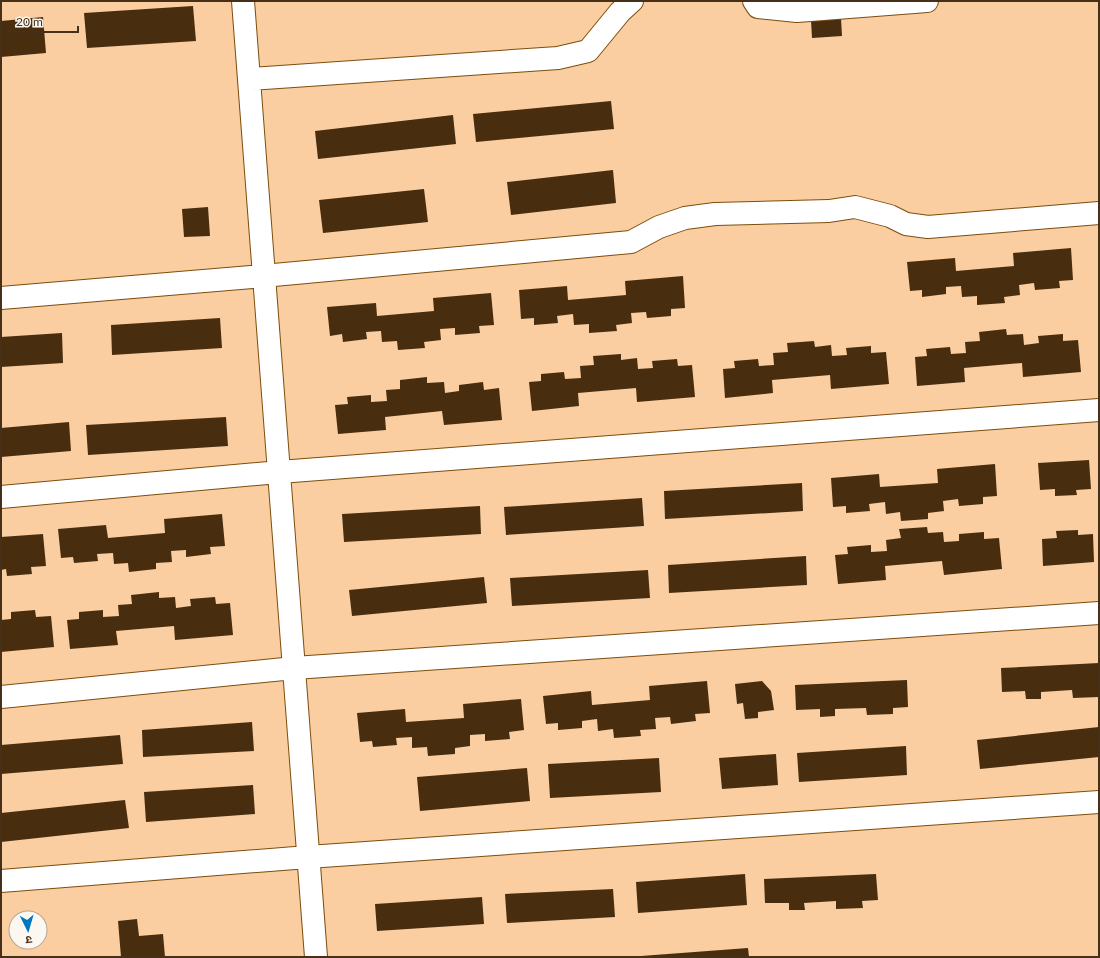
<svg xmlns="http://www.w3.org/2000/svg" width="1100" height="958" font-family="Lato,'Noto Sans Devanagari',sans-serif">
  <rect width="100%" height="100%" fill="#facea0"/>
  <path fill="#482d0f" d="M 193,6 L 196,41 L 87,48 L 84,13 Z
    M 43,17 L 46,53 L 1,57 L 1,21 Z
    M 841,18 L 842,36 L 812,38 L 811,20 Z
    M 611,101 L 614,129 L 476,142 L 473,114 Z
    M 453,115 L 456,144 L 318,159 L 315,131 Z
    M 613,170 L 616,203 L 511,215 L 507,182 Z
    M 424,189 L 428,222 L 323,233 L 319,200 Z
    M 208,207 L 210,236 L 184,237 L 182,209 Z
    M 1071,248 L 1073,280 L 1059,281 L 1060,288 L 1035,290 L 1034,283 L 1019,285 L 1020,295 L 1004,297 L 1005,303 L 977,305 L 977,296 L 962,297 L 961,286 L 946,287 L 946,294 L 922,297 L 922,290 L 910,291 L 907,262 L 955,258 L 956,271 L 1014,266 L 1013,253 Z
    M 683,276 L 685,308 L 671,309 L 671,316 L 647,318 L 646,312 L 631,313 L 632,323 L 616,325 L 617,331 L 589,333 L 589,324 L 574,325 L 573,314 L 557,316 L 558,323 L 534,325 L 534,318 L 521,319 L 519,290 L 567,286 L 568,300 L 626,295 L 625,281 Z
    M 491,293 L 494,325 L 479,326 L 480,333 L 455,335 L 455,328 L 440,329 L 441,340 L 424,342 L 425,348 L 398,350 L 397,341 L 382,342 L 381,331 L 366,332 L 367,339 L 343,342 L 342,334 L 330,336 L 327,307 L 376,303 L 377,316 L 434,311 L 433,298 Z
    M 220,318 L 222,348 L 112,355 L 111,325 Z
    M 1006,329 L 1007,335 L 1023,334 L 1024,345 L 1039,343 L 1038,336 L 1063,334 L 1063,341 L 1078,340 L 1081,372 L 1023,377 L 1022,363 L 964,368 L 965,382 L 917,386 L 915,357 L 927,356 L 926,349 L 950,347 L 951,354 L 966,353 L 965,342 L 980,341 L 979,332 Z
    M 62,333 L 63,363 L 1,367 L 1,337 Z
    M 814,341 L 815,347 L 831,345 L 832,356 L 847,355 L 846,348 L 871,346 L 871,353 L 886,352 L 889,384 L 831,389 L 830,375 L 772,380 L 773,393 L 725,398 L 723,369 L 735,368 L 734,361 L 758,359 L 759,366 L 774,365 L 773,353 L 788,352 L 787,343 Z
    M 621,354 L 621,360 L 637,358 L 638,369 L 653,368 L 652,361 L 677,359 L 678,366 L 692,365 L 695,397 L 637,402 L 636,388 L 578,393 L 579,406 L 532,411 L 529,382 L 541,381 L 541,374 L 564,372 L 565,379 L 581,378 L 580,366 L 594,365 L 593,356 Z
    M 427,377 L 427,383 L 444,382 L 445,393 L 459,391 L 459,385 L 483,382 L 484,390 L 499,388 L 502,420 L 444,425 L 442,411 L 385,417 L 386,430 L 338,434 L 335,405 L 348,404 L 347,397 L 371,395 L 371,402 L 387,401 L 386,390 L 400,389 L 400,380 Z
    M 226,417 L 228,446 L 88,455 L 86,425 Z
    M 69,422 L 71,451 L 1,457 L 1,428 Z
    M 1089,460 L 1091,489 L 1076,490 L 1077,495 L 1055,496 L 1055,489 L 1040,490 L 1038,463 Z
    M 995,464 L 997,496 L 983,497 L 983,504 L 959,506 L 958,499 L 943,501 L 944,511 L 928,513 L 928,519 L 901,521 L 900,512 L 886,514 L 885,502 L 869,504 L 870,511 L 846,513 L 846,506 L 833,507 L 831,478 L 879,474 L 880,487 L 938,483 L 937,469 Z
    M 802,483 L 803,511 L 665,519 L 664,491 Z
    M 642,498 L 644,526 L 506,535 L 504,507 Z
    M 480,506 L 481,534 L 344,542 L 342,514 Z
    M 222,514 L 225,546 L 210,547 L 211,554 L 186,557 L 186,550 L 171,551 L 172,562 L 156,563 L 156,569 L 129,572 L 128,563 L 114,564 L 113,553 L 97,554 L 98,561 L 74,563 L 73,557 L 61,558 L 58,529 L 106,525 L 108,538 L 165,533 L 164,519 Z
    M 927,527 L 928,533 L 943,532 L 944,542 L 959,541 L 959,534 L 984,532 L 984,539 L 999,538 L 1002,569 L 944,575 L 942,561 L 885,566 L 886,580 L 838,584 L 835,555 L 848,554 L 847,547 L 871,545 L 871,552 L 887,551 L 886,540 L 901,538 L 899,529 Z
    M 1078,530 L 1078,535 L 1093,534 L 1094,562 L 1043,566 L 1042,539 L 1057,538 L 1056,531 Z
    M 43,534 L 46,566 L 31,567 L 32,574 L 7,576 L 6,569 L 1,570 L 1,537 Z
    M 806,556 L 807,585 L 669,593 L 668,565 Z
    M 648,570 L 650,598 L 512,606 L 510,578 Z
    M 484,577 L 487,603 L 352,616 L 349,590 Z
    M 159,592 L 159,598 L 175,597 L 176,608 L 191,606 L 190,599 L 215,597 L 216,604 L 230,603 L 233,635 L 175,640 L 174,626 L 116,631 L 118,645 L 70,649 L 67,620 L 79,619 L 79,612 L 103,610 L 103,617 L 119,616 L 118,605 L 132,604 L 131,595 Z
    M 35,610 L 36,617 L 51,616 L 54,647 L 1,652 L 1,620 L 11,619 L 11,612 Z
    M 1099,663 L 1099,697 L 1073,698 L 1072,690 L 1041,692 L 1041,699 L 1026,699 L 1025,691 L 1002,692 L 1001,668 Z
    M 907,680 L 908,707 L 893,708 L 893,714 L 867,715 L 866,708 L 835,709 L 835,716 L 820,717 L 820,709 L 796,710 L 795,685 Z
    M 707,681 L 710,713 L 695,714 L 696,721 L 671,724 L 670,717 L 655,718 L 656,729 L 640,730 L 641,736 L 614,738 L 613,729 L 598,731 L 597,719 L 582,721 L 582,728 L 558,730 L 558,723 L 546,724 L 543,696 L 591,691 L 592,705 L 650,700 L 649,686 Z
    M 762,681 L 771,691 L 774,710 L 758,712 L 758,718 L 745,719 L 743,703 L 737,704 L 735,684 Z
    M 521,699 L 524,730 L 509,732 L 510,739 L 485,741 L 485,734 L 470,735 L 470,746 L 455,748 L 455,754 L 428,756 L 427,747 L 412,748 L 412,737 L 396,738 L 397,745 L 373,747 L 372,741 L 360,742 L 357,713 L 405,709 L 406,722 L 464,718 L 463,704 Z
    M 252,722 L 254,751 L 143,757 L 142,730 Z
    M 1099,727 L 1099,757 L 980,769 L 977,740 Z
    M 120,735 L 123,764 L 1,774 L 1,745 Z
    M 906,746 L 907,775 L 799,782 L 797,753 Z
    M 776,754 L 778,785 L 722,789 L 719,758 Z
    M 659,758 L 661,792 L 550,798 L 548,764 Z
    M 527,768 L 530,801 L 420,811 L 417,777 Z
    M 253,785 L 255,814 L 146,822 L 144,792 Z
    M 125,800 L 129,828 L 1,842 L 1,813 Z
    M 745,874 L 747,905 L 638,913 L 636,882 Z
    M 876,874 L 878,900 L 862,901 L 863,908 L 836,909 L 836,901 L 804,903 L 805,910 L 789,910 L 789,903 L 765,903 L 764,879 Z
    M 613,889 L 615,917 L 507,923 L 505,894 Z
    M 482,897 L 484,924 L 377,931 L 375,904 Z
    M 137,919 L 139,936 L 163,934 L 165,957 L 121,957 L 118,921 Z
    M 748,948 L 749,957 L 641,957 L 641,956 Z"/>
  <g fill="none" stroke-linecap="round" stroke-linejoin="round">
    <g stroke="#7d4d0d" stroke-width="24">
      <path id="street" d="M 243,1 L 316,957
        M 754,1 L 758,7 L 797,11 L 927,1
        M 249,79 L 558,58 L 588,51 L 620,12 L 632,1
        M 1,298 L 263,276 L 631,242 L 659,227 L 685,218 L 715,214 L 829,211 L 855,207 L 890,216 L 906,224 L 928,227 L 1099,213
        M 1,497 L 279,472 L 1099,410
        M 1,697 L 294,668 L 1099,613
        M 1,881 L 308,857 L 1099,802"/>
    </g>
    <use href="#street" stroke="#fff" stroke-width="22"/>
  </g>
  <rect width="1100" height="958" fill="none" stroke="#463018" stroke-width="4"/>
  <g transform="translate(28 930) rotate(175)"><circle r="19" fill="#fcf7f1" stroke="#b3a79a"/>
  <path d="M0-3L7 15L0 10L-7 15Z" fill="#0076c0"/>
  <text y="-6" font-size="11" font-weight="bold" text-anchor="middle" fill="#463018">उ</text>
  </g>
  <path d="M10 26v6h68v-6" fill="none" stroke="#463018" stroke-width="2"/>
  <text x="16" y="26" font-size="12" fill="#463018" stroke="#fcf7f1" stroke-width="3" paint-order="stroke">20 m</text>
</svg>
